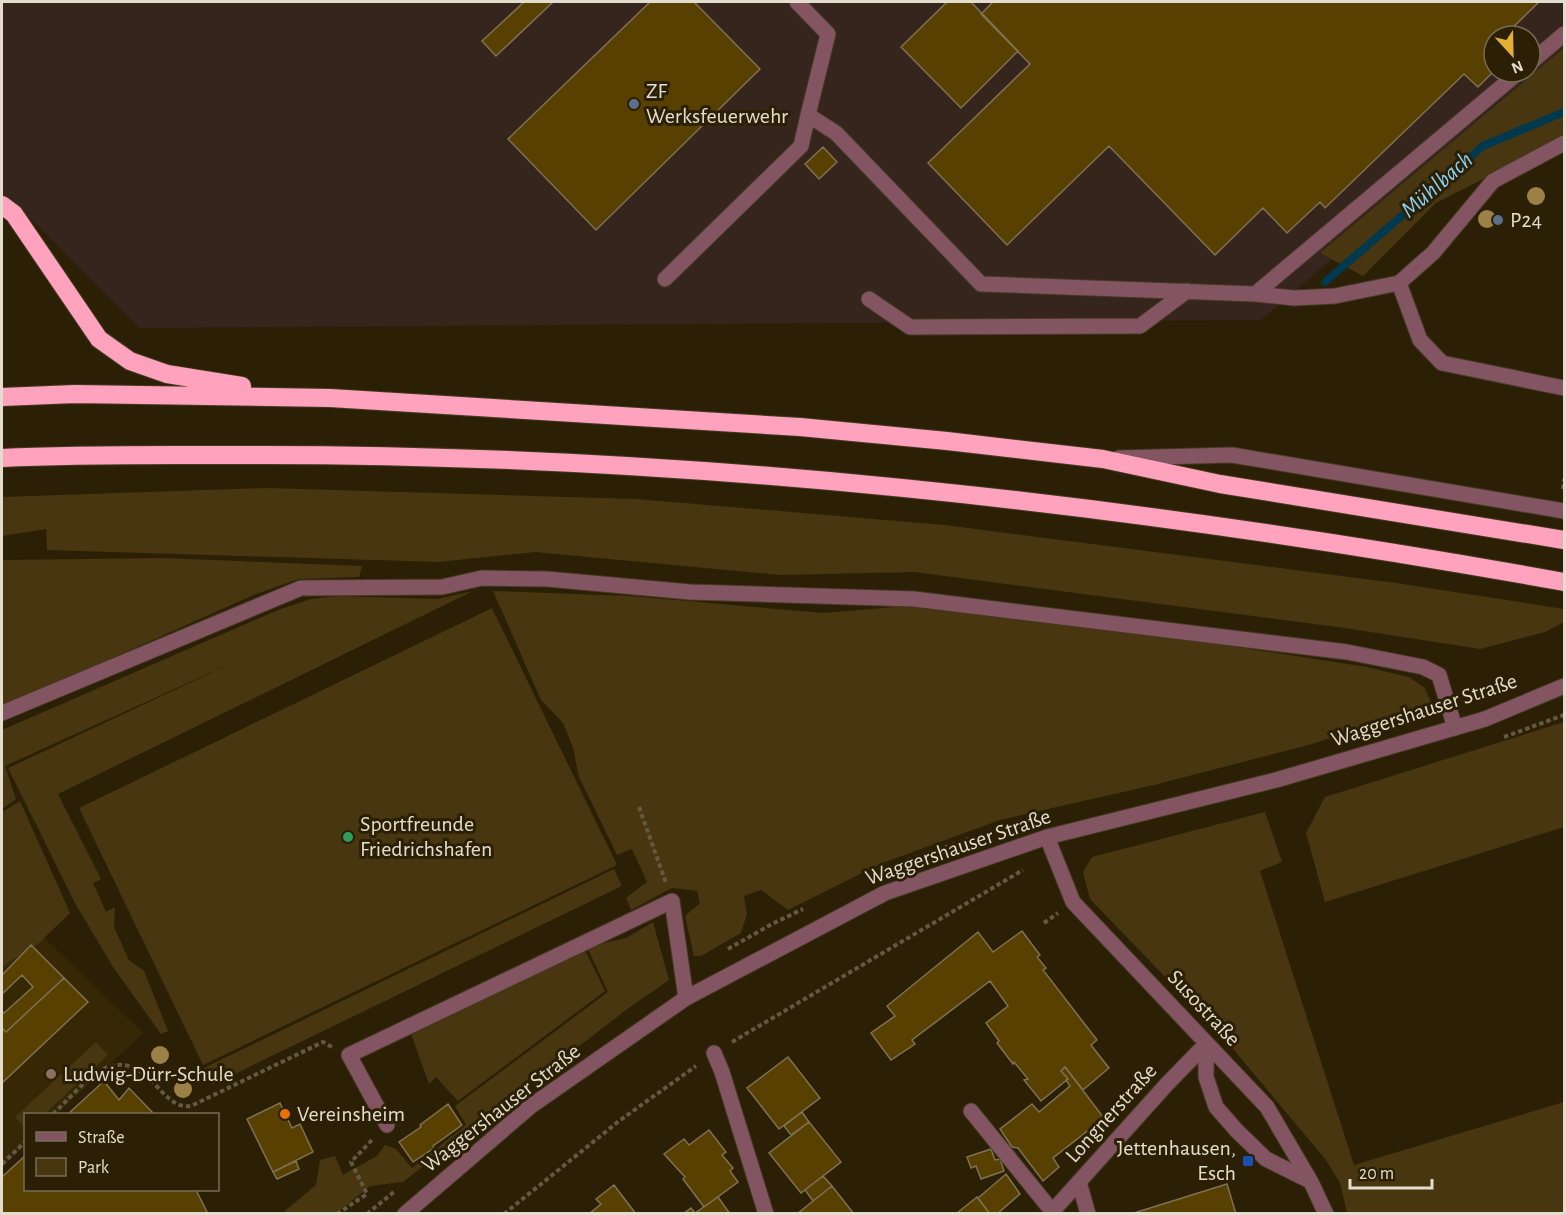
<svg xmlns="http://www.w3.org/2000/svg" width="1566" height="1215" font-family="'Alegreya Sans',sans-serif">
  <rect width="100%" height="100%" fill="#2b2006"/>
  <path fill="#362804" d="M 2,897 L 143,1033 L 57,1114 L 26,1114 L 25,1145 L 2,1168 Z"/>
  <path fill="#35251c" fill-rule="evenodd" d="M 2,2 L 1564,2 L 1564,60 L 1261,320 L 140,328 L 25,213 L 2,197 ZM 1494,36 L 1530,36 L 1530,72 L 1494,72 Z"/>
  <path fill="#47360f" d="M 1564,48 L 1564,138 L 1436,203 L 1363,276 L 1320,253 Z
    M 267,488 L 636,499 L 945,525 L 1396,583 L 1564,609 L 1564,622 L 1545,632 L 1480,649 L 1345,628 L 914,572 L 780,575 L 535,552 L 439,562 L 47,550 L 46,529 L 2,536 L 2,497 Z
    M 164,558 L 362,566 L 359,577 L 299,579 L 256,594 L 112,658 L 2,704 L 2,560 Z
    M 473,591 L 58,794 L 101,879 L 93,883 L 106,912 L 115,907 L 114,927 L 129,960 L 144,971 L 168,1031 L 161,1034 L 113,967 L 75,903 L 8,768 L 243,658 L 5,766 L 16,799 L 2,809 L 2,730 L 278,610 L 311,599 L 337,596 L 437,599 Z
    M 493,591 L 630,596 L 823,613 L 907,606 L 1095,628 L 1237,647 L 1367,667 L 1409,677 L 1425,688 L 1432,705 L 1312,744 L 1154,785 L 1000,820 L 880,864 L 788,910 L 761,890 L 744,896 L 747,914 L 741,933 L 701,956 L 694,956 L 685,916 L 700,903 L 697,891 L 672,888 L 631,910 L 626,898 L 647,882 L 632,849 L 617,855 L 579,777 L 573,748 L 563,723 L 541,700 Z
    M 492,608 L 617,865 L 203,1065 L 79,808 Z
    M 1564,722 L 1564,827 L 1325,902 L 1306,833 L 1325,797 Z
    M 20,801 L 70,913 L 39,943 L 2,967 L 2,812 Z
    M 1265,812 L 1282,862 L 1260,871 L 1354,1165 L 1564,1102 L 1564,1213 L 1347,1213 L 1340,1183 L 1326,1160 L 1223,1037 L 1090,899 L 1083,872 L 1092,857 Z
    M 614,869 L 622,886 L 212,1085 L 204,1068 Z
    M 653,922 L 669,980 L 626,1010 L 403,1182 L 370,1186 L 337,1213 L 281,1214 L 316,1185 L 320,1160 L 335,1156 L 343,1175 L 377,1156 L 385,1145 L 396,1149 L 412,1168 L 466,1125 L 455,1106 L 608,992 L 587,947 L 626,938 Z
    M 585,950 L 605,991 L 458,1101 L 436,1077 L 429,1084 L 411,1034 Z
    M 96,1042 L 108,1055 L 45,1114 L 26,1114 L 25,1128 L 15,1117 Z"/>
  <g fill="none" stroke-linecap="round" stroke-linejoin="round">
    <path stroke="#01394f" stroke-width="8" d="M 1325,282 L 1483,146 L 1564,112"/>
  </g>
  <path fill="#584100" stroke="#7f7155" stroke-width="1.5" d="M 524,2 L 553,2 L 496,56 L 482,41 Z
    M 650,2 L 694,2 L 760,69 L 596,230 L 508,139 Z
    M 947,2 L 971,2 L 1018,51 L 961,108 L 901,47 Z
    M 993,2 L 1539,2 L 1504,36 L 1494,36 L 1494,45 L 1487,52 L 1494,60 L 1494,71 L 1478,87 L 1464,74 L 1325,208 L 1320,202 L 1287,233 L 1263,208 L 1215,255 L 1109,146 L 1007,245 L 928,163 L 1030,64 L 981,14 Z
    M 823,147 L 837,162 L 819,179 L 805,164 Z
    M 1022,931 L 1040,955 L 1037,957 L 1046,968 L 1043,970 L 1097,1040 L 1091,1045 L 1109,1068 L 1083,1090 L 1065,1067 L 1061,1071 L 1068,1079 L 1041,1101 L 1024,1080 L 1028,1079 L 1014,1062 L 1013,1064 L 997,1043 L 999,1041 L 986,1023 L 1008,1006 L 990,981 L 912,1040 L 915,1044 L 891,1060 L 871,1033 L 895,1016 L 887,1006 L 978,932 L 993,952 Z
    M 31,945 L 64,978 L 6,1032 L 2,1028 L 2,1011 L 4,1013 L 33,987 L 22,975 L 2,994 L 2,975 Z
    M 64,978 L 88,1002 L 2,1083 L 2,1028 L 6,1032 Z
    M 788,1057 L 820,1098 L 779,1129 L 747,1088 Z
    M 1065,1067 L 1104,1118 L 1053,1158 L 1059,1167 L 1043,1181 L 1018,1148 L 1012,1147 L 1000,1129 L 1032,1104 L 1039,1112 L 1070,1086 L 1066,1080 L 1068,1079 L 1061,1071 Z
    M 104,1081 L 119,1100 L 129,1088 L 154,1114 L 68,1114 Z
    M 280,1103 L 292,1128 L 300,1124 L 313,1152 L 273,1172 L 247,1119 Z
    M 448,1104 L 462,1125 L 433,1146 L 434,1148 L 413,1162 L 399,1142 L 421,1127 L 420,1125 Z
    M 802,1112 L 809,1122 L 791,1135 L 784,1126 Z
    M 809,1122 L 841,1162 L 801,1193 L 769,1153 Z
    M 709,1130 L 726,1152 L 722,1155 L 733,1168 L 730,1171 L 738,1182 L 704,1207 L 683,1179 L 685,1177 L 664,1154 L 684,1139 L 689,1145 Z
    M 991,1149 L 995,1160 L 1000,1159 L 1004,1171 L 981,1179 L 976,1166 L 971,1168 L 967,1157 Z
    M 26,1155 L 26,1190 L 196,1190 L 208,1214 L 2,1214 L 2,1177 Z
    M 296,1161 L 299,1169 L 277,1179 L 273,1172 Z
    M 1006,1174 L 1020,1194 L 997,1214 L 990,1214 L 978,1198 Z
    M 823,1176 L 832,1186 L 813,1201 L 805,1190 Z
    M 1227,1184 L 1236,1214 L 1134,1213 Z
    M 614,1185 L 636,1214 L 589,1214 L 601,1204 L 596,1199 Z
    M 832,1186 L 854,1214 L 797,1214 L 813,1201 Z
    M 718,1197 L 730,1214 L 683,1214 L 691,1208 L 695,1213 Z
    M 977,1197 L 990,1214 L 957,1213 Z"/>
  <g fill="none" stroke-linecap="round" stroke-linejoin="round">
    <g stroke="#453a22" stroke-width="17">
      <path id="minor" d="M 797,2 L 828,34 L 808,115 L 836,133 L 981,284 L 1255,294 L 1294,298 L 1335,296 L 1399,283
        M 1530,63 L 1564,34
        M 1564,143 L 1493,181 L 1433,253 L 1399,283 L 1420,340 L 1442,363 L 1564,388
        M 665,279 L 801,146 L 808,115
        M 1255,294 L 1519,72
        M 869,299 L 910,327 L 1140,326 L 1187,291
        M 1119,458 L 1232,455 L 1564,511
        M 2,713 L 301,588 L 442,587 L 482,578 L 547,579 L 690,592 L 914,599 L 1347,652 L 1423,667 L 1439,675 L 1455,728
        M 1047,837 L 1073,902 L 1267,1107 L 1311,1182 L 1326,1214
        M 1206,1044 L 1206,1077 L 1216,1107 L 1237,1131 L 1266,1159 L 1310,1181
        M 714,1053 L 722,1072 L 766,1214
        M 971,1111 L 1052,1211
        M 387,1125 L 349,1055 L 672,901 L 686,998
        M 1079,1182 L 1088,1214
        M 405,1214 L 531,1106 L 686,998 L 885,893 L 1047,837 L 1276,780 L 1485,719 L 1564,686
        M 1050,1214 L 1167,1084 L 1206,1044"/>
    </g>
    <g stroke="#453a22" stroke-width="20">
      <path id="highway" d="M 2,205 L 14,214 L 99,339 L 130,361 L 167,374 L 242,386
        M 2,397 L 75,394 L 330,398 L 800,427 L 947,441 L 1103,459 L 1220,484 L 1564,540
        M 2,458 C 80,454 160,455 238,455 C 684,453 1127,503 1564,582"/>
    </g>
    <path stroke="#635942" stroke-width="4" stroke-dasharray="4.5 3" stroke-linecap="butt" d="M 1563,489 L 1564,479
      M 1504,737 L 1564,715
      M 639,807 L 666,883
      M 908,860 L 969,839
      M 1044,923 L 1058,913
      M 728,949 L 772,924 L 803,909
      M 732,1042 L 1023,870
      M 53,1114 C 64,1104 86,1079 98,1072 C 147,1043 159,1112 191,1106 L 323,1042 L 332,1047
      M 2,1164 L 26,1141
      M 337,1214 L 367,1194 L 351,1162 L 372,1140
      M 367,1214 L 395,1191
      M 504,1214 L 619,1121 L 696,1066"/>
    <use href="#minor" stroke="#835562" stroke-width="15"/>
    <use href="#highway" stroke="#fea2bd" stroke-width="18"/>
  </g>
  <g fill="#9b8147">
    <circle cx="1536" cy="196" r="9"/>
    <circle cx="1487" cy="219" r="9"/>
    <circle cx="160" cy="1055" r="9"/>
    <circle cx="183" cy="1089" r="9"/>
  </g>
  <g fill="#5c6f8a" stroke="#2b2006" stroke-width="2">
    <circle cx="634" cy="104" r="6"/>
    <circle cx="1498" cy="220" r="6"/>
  </g>
  <circle fill="#2e9e5b" stroke="#2b2006" stroke-width="2" cx="348" cy="837" r="6"/>
  <circle fill="#8d6e63" stroke="#2b2006" stroke-width="2" cx="51" cy="1074" r="6"/>
  <circle fill="#e8710a" stroke="#2b2006" stroke-width="2" cx="285" cy="1114" r="6"/>
  <rect fill="#1a4fb4" stroke="#2b2006" stroke-width="2" x="1242" y="1155" width="12" height="12" rx="3"/>
  <g text-anchor="middle" dominant-baseline="central" stroke-width="6" stroke-linejoin="round" paint-order="stroke">
    <g font-size="22" fill="#e4ddce" stroke="#2b2006" text-anchor="start">
      <text x="646" y="91">ZF<tspan x="646" dy="25">Werksfeuerwehr</tspan></text>
      <text x="1510" y="220">P24</text>
      <text x="360" y="824">Sportfreunde<tspan x="360" dy="25">Friedrichshafen</tspan></text>
      <text x="63" y="1074">Ludwig-Dürr-Schule</text>
      <text x="297" y="1114">Vereinsheim</text>
      <text x="1236" y="1148" text-anchor="end">Jettenhausen,<tspan x="1236" dy="25">Esch</tspan></text>
    </g>
    <g font-size="22" fill="#e4ddce" stroke="#2b2006">
      <text transform="translate(1424 710) rotate(-18)">Waggershauser Straße</text>
      <text transform="translate(958 847) rotate(-19)">Waggershauser Straße</text>
      <text transform="translate(1204 1008) rotate(47)">Susostraße</text>
      <text transform="translate(501 1108) rotate(-38)">Waggershauser Straße</text>
      <text transform="translate(1111 1113) rotate(-48)">Longnerstraße</text>
    </g>
    <g font-size="24" font-style="italic" fill="#8ad2f7" stroke="#2b2006">
      <text transform="translate(1437 185) rotate(-41)">Mühlbach</text>
    </g>
  </g>
  <rect width="1566" height="1215" fill="none" stroke="#e4ddce" stroke-width="6"/>
  <rect x="24" y="1113" width="195" height="78" fill="#2b2006" stroke="#756c56" stroke-width="1.5"/>
  <rect x="36" y="1132" width="30" height="9" fill="#835562" stroke="#756c56" stroke-width="1.5"/>
  <text x="78" y="1143" font-size="18" fill="#e4ddce">Straße</text>
  <rect x="36" y="1158" width="30" height="18" fill="#47360f" stroke="#756c56" stroke-width="1.5"/>
  <text x="78" y="1173" font-size="18" fill="#e4ddce">Park</text>
  <g transform="translate(1512 54) rotate(158)"><circle r="28" fill="#2b2006" stroke="#756c56" stroke-width="1.5"/>
  <path d="M0-4.5L10 22L0 15L-10 22Z" fill="#e2af34"/>
  <text y="-9" font-size="16" font-weight="bold" text-anchor="middle" fill="#e4ddce">N</text>
  </g>
  <path d="M1350 1179v9h82v-9" fill="none" stroke="#e4ddce" stroke-width="3"/>
  <text x="1359" y="1179" font-size="18" fill="#e4ddce" stroke="#2b2006" stroke-width="4.5" paint-order="stroke">20 m</text>
</svg>
